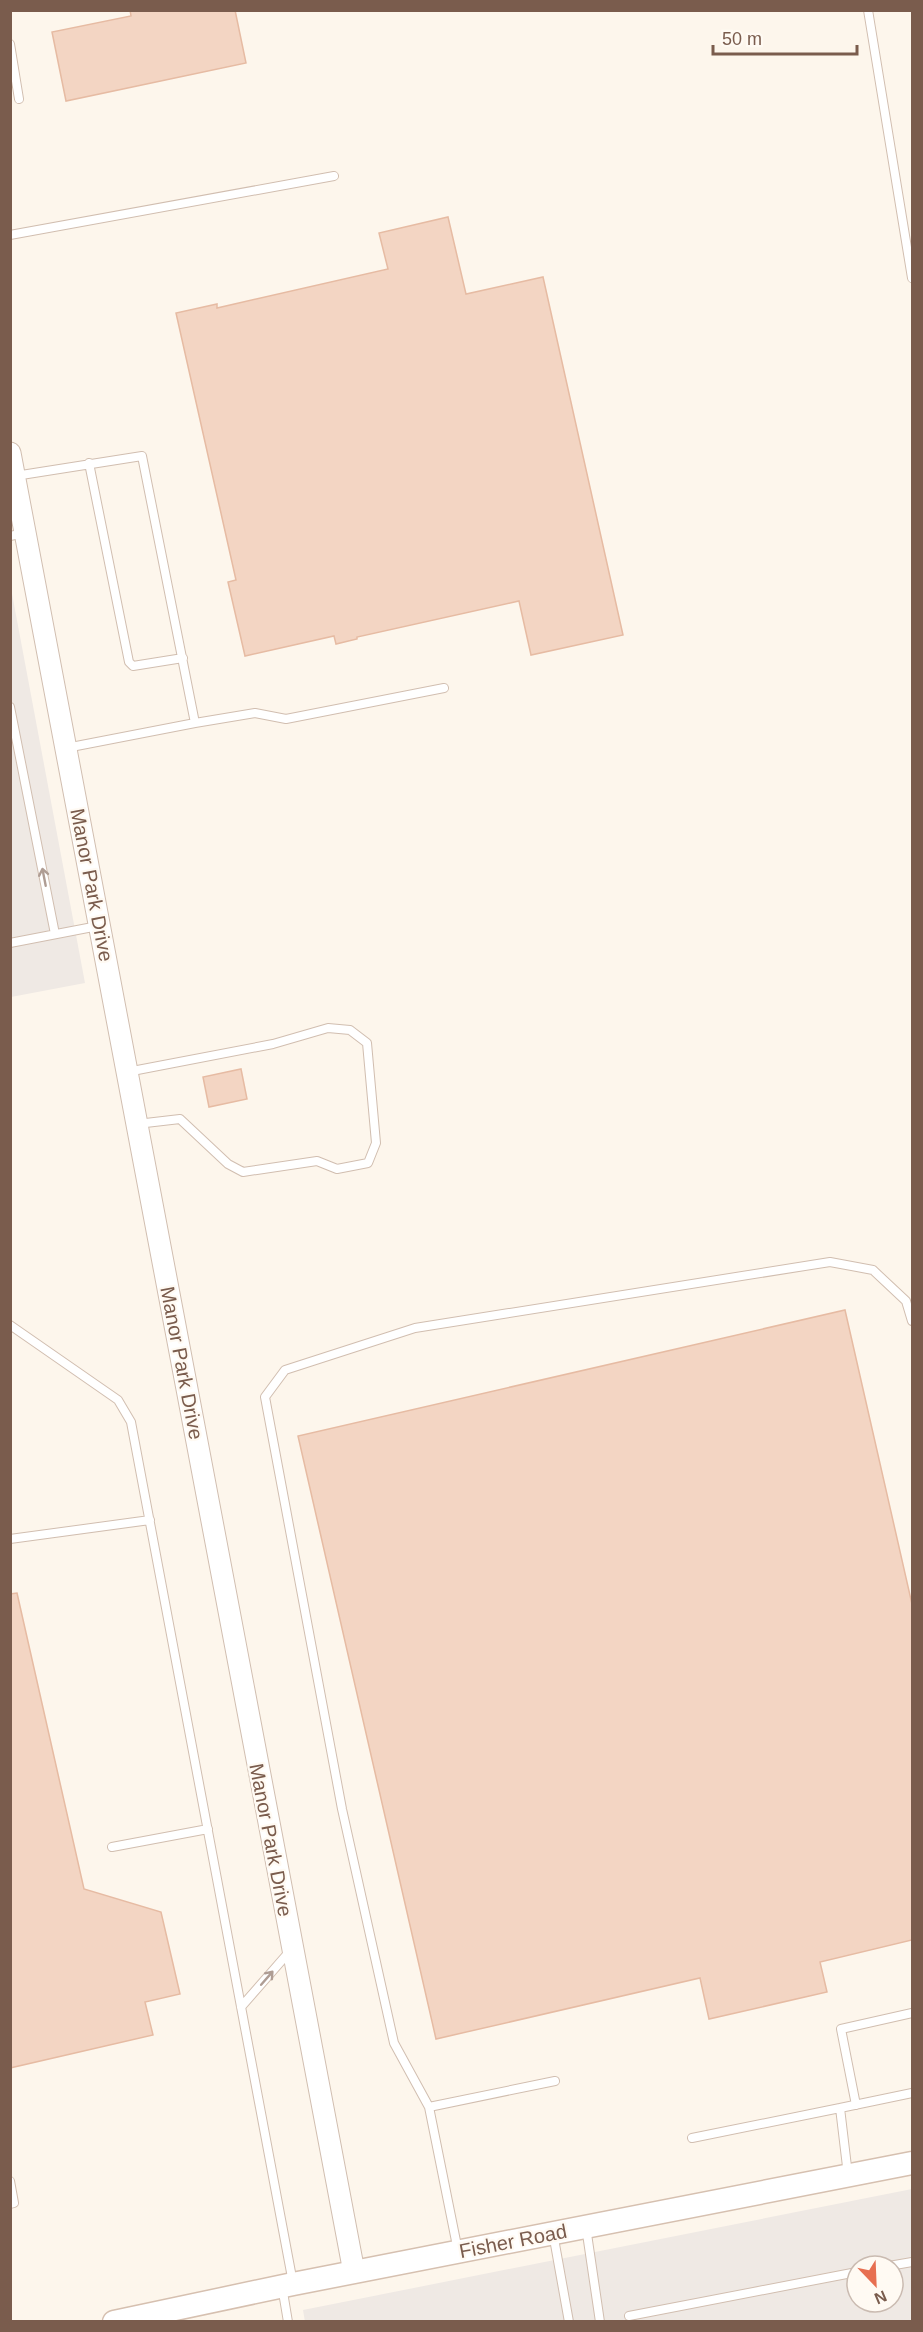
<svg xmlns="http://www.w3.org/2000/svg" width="923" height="2332" font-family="Arial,sans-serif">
  <rect width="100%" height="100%" fill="#fdf6ec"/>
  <path fill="#efe9e4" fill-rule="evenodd" d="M 10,583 L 85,983 L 11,997 L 10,997 Z
    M 912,2189 L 912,2321 L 305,2322 L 303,2310 ZM 857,2266 L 893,2266 L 893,2302 L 857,2302 Z"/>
  <path fill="#f3d5c3" stroke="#e6bba3" stroke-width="1.5" d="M 130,10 L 235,10 L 246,63 L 66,101 L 52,32 L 131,16 Z
    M 448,217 L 466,294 L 543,277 L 623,635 L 531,655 L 519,601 L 357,637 L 357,639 L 336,644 L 334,636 L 245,656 L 228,582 L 236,580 L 176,313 L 217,304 L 217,308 L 388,269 L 379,233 Z
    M 241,1069 L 247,1099 L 209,1107 L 203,1077 Z
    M 845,1310 L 912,1604 L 912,1940 L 820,1962 L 827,1992 L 709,2019 L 700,1978 L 436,2039 L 298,1436 Z
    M 17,1593 L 84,1889 L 161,1912 L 180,1994 L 145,2002 L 153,2035 L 10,2068 L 10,1594 Z"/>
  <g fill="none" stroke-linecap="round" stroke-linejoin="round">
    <g stroke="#d1beb0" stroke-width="10">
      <path id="service" d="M 868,10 L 912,278
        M 10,44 L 19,99
        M 10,235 L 334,176
        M 89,463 L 129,662 L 133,666 L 183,658
        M 15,476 L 142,456 L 195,723 L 66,748
        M 10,536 L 25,533
        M 10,707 L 55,934
        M 195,723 L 255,713 L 286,719 L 444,688
        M 10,943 L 98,926
        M 127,1072 L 273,1044 L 328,1028 L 350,1030 L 367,1043 L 376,1143 L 368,1163 L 337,1169 L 317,1161 L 243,1172 L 228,1164 L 180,1119 L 137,1124
        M 10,1325 L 118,1400 L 131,1422 L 293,2283
        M 10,1539 L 150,1520
        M 112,1847 L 208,1829
        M 241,2007 L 290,1951
        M 856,2105 L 841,2029 L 912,2013
        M 429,2107 L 555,2081
        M 692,2138 L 840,2108
        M 848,2175 L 840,2108 L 912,2093
        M 10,2181 L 14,2203 L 10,2204
        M 586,2227 L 600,2322
        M 553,2233 L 569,2322
        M 458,2251 L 429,2107 L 394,2043 L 342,1809 L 265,1397 L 285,1370 L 415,1328 L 830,1262 L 873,1270 L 906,1301 L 912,1321
        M 889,2266 L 912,2262
        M 282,2286 L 288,2322
        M 629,2316 L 857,2272"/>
    </g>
    <g stroke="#d1beb0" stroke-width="23">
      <path id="tertiary" d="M 10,453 L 354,2272"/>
    </g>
    <g stroke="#d6c0b0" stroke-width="25">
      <path id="secondary" d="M 114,2322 L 293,2284 L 912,2163"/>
    </g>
    <use href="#service" stroke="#fff" stroke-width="8"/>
    <use href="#tertiary" stroke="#fff" stroke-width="21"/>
    <use href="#secondary" stroke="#fff" stroke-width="22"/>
  </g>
  <defs><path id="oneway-shaft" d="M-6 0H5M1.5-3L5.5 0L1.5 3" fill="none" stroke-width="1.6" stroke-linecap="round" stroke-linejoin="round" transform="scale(1.5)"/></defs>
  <g stroke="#af9d94">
    <use href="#oneway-shaft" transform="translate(44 877) rotate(-101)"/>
    <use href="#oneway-shaft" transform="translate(267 1978) rotate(-49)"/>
  </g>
  <g text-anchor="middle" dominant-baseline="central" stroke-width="4.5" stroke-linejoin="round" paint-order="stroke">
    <g font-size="20" fill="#7a5c4d" stroke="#fffaf3">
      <text transform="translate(92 885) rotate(79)">Manor Park Drive</text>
      <text transform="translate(182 1363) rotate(79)">Manor Park Drive</text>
      <text transform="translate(271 1840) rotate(79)">Manor Park Drive</text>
      <text transform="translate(513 2241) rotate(-11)">Fisher Road</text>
    </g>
  </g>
  <rect width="923" height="2332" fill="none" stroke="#7a5c4d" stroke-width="24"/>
  <g transform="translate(875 2284) rotate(157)"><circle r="28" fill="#fffaf3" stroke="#cabbb1" stroke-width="1.5"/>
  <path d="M0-4.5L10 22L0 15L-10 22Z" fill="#e76f51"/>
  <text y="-9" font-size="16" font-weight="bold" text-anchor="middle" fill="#7a5c4d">N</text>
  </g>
  <path d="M713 45v9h144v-9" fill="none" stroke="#7a5c4d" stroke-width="3"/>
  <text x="722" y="45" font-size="18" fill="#7a5c4d" stroke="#fffaf3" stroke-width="4.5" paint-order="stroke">50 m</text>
</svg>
